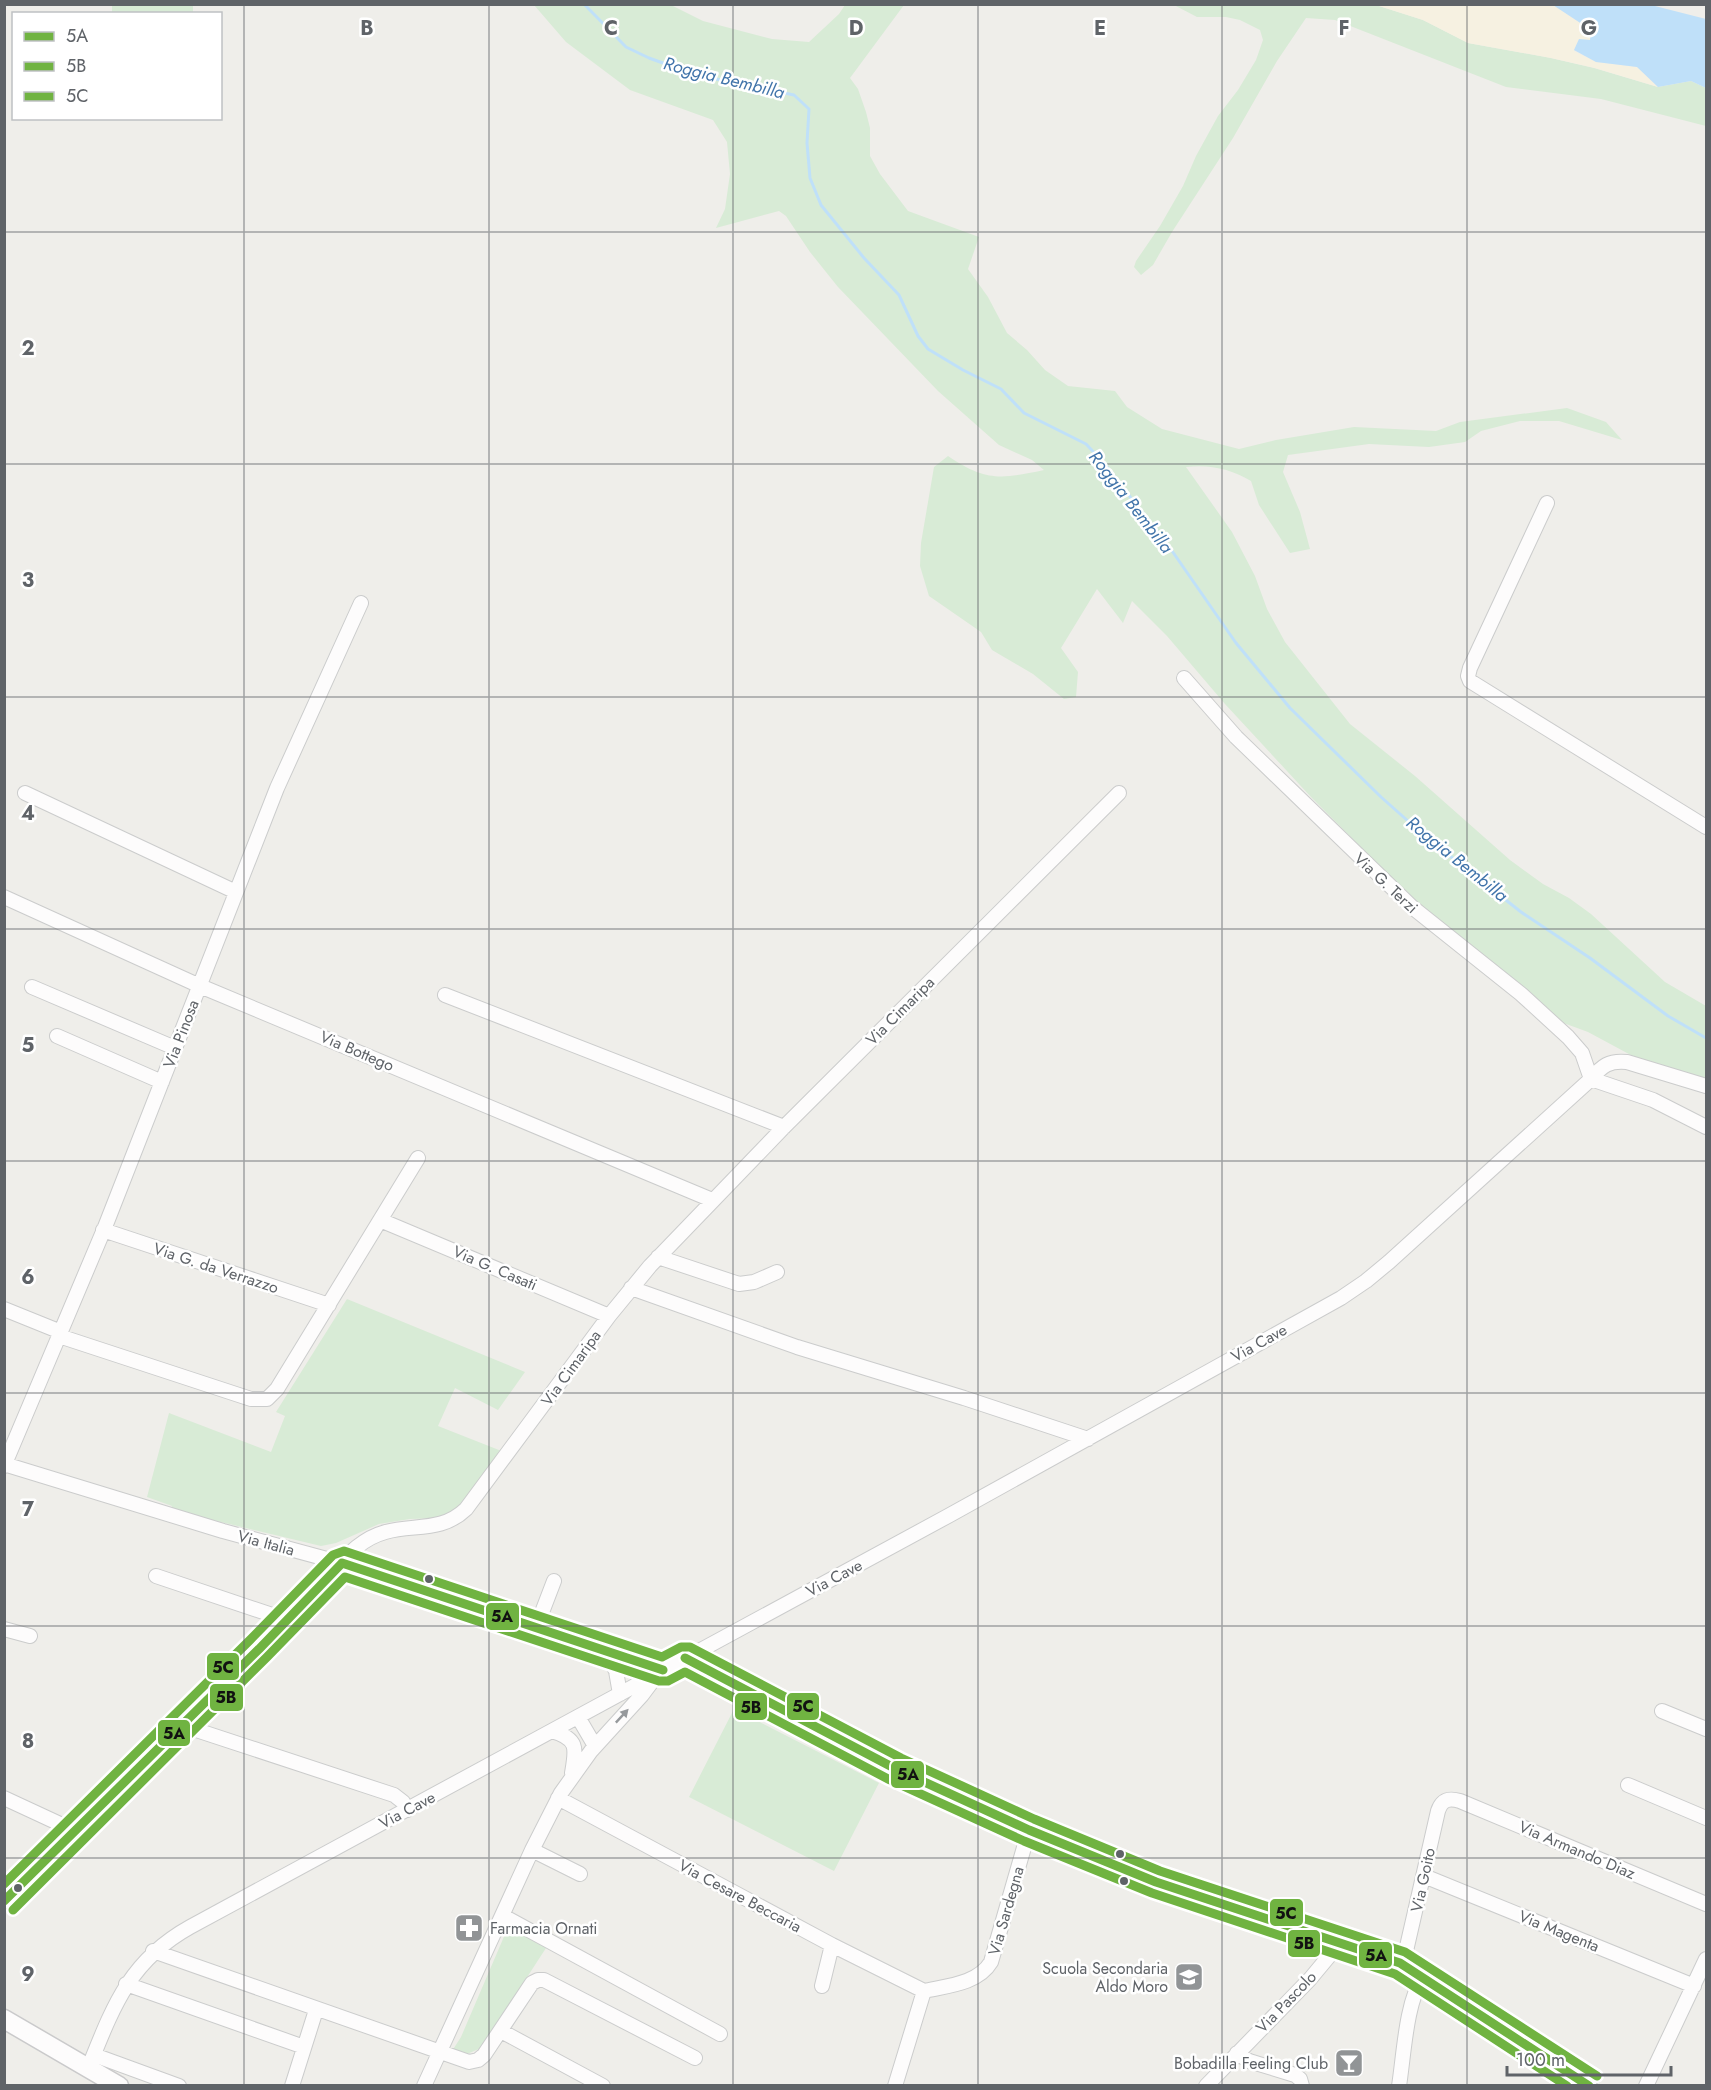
<svg xmlns="http://www.w3.org/2000/svg" width="1711" height="2090" font-family="Jost,sans-serif">
  <rect width="100%" height="100%" fill="#efeeea"/>
  <path fill="#d8ebd6" d="M 112,5 L 193,5 L 193,13 L 112,13 Z
    M 534,5 L 671,5 L 703,21 L 772,39 L 809,42 L 839,14 L 845,5 L 904,5 L 850,78 L 858,89 L 866,112 L 870,128 L 870,156 L 880,174 L 908,211 L 979,237 L 968,269 L 988,297 L 1007,333 L 1027,350 L 1045,370 L 1068,386 L 1115,391 L 1127,407 L 1162,429 L 1239,449 L 1276,440 L 1354,427 L 1436,431 L 1460,422 L 1567,408 L 1606,422 L 1622,440 L 1559,421 L 1520,421 L 1481,431 L 1465,442 L 1429,447 L 1369,444 L 1288,455 L 1283,472 L 1300,512 L 1310,549 L 1290,553 L 1259,505 L 1251,481 C 1232,469 1209,464 1186,467 L 1232,532 L 1255,576 L 1267,609 L 1285,642 L 1350,724 L 1415,776 L 1510,860 L 1543,884 L 1569,898 L 1591,914 L 1665,982 L 1706,1006 L 1706,1082 L 1640,1060 L 1588,1032 L 1558,1021 L 1418,905 L 1311,797 L 1225,704 L 1167,636 L 1132,601 L 1123,623 L 1097,589 L 1061,648 L 1078,672 L 1076,697 L 1064,699 L 1033,674 L 992,650 L 981,632 L 929,596 L 920,566 L 921,543 L 934,467 L 948,456 C 986,482 1002,479 1044,470 L 1032,460 L 999,445 L 938,391 L 838,287 L 810,252 L 786,216 L 779,211 L 716,228 L 725,209 L 730,174 L 727,142 L 713,120 L 630,90 L 566,42 Z
    M 1174,5 L 1376,5 L 1423,20 L 1468,43 L 1551,58 L 1594,68 L 1658,87 L 1691,81 L 1706,88 L 1706,126 L 1601,99 L 1506,87 L 1335,20 L 1306,18 L 1277,61 L 1233,138 L 1172,232 L 1153,265 L 1141,275 L 1134,267 L 1136,261 L 1160,226 L 1183,186 L 1196,156 L 1218,116 L 1238,90 L 1256,60 L 1263,40 L 1260,30 L 1240,20 L 1226,17 L 1197,17 Z
    M 347,1299 L 525,1372 L 498,1410 L 455,1388 L 438,1426 L 504,1452 L 463,1508 L 440,1518 L 410,1519 L 379,1524 L 336,1543 L 321,1546 L 171,1510 L 172,1506 L 147,1497 L 169,1413 L 271,1452 L 285,1416 L 276,1412 Z
    M 734,1709 L 879,1783 L 834,1871 L 689,1797 Z
    M 509,1925 L 548,1945 L 481,2048 L 467,2054 L 452,2051 L 461,2037 Z"/>
  <path fill="#f6f1e1" d="M 1376,5 L 1553,5 L 1591,30 L 1590,40 L 1579,39 L 1574,51 L 1596,62 L 1637,67 L 1658,87 L 1595,68 L 1551,58 L 1468,43 L 1423,20 Z"/>
  <path fill="#bfe0f9" d="M 1553,5 L 1651,5 L 1706,19 L 1706,88 L 1691,81 L 1658,87 L 1637,67 L 1596,62 L 1574,50 L 1579,39 L 1590,40 L 1591,30 Z"/>
  <g fill="none" stroke-linecap="round" stroke-linejoin="round">
    <path stroke="#bfe0f9" stroke-width="3" d="M 584,4 L 626,47 L 649,58 L 696,75 L 794,95 L 809,109 L 807,143 L 810,178 L 821,205 L 864,258 L 899,295 L 918,336 L 928,349 L 963,370 L 1001,389 L 1024,413 L 1086,444 L 1103,462 L 1170,548 L 1236,643 L 1290,708 L 1381,797 L 1426,837 L 1521,912 L 1590,958 L 1668,1016 L 1706,1038"/>
    <g stroke="#cbcccc" stroke-width="16">
      <path id="street" d="M 1547,503 L 1470,668 L 1468,676 L 1470,681 L 1706,827
        M 1184,678 L 1236,737 L 1412,907 L 1521,994 L 1568,1037 L 1582,1053 L 1591,1079
        M 25,793 L 236,892
        M 4,897 L 200,986 L 712,1200
        M 32,987 L 175,1048
        M 445,995 L 784,1127
        M 57,1036 L 162,1082
        M 1591,1079 L 1653,1100 L 1706,1127
        M 380,1220 L 609,1316
        M 103,1230 L 329,1305
        M 658,1257 L 739,1284 L 754,1282 L 777,1272
        M 631,1288 L 797,1347 L 964,1398 L 1088,1439
        M 4,1309 L 61,1332
        M 59,1336 L 251,1399 L 267,1399 L 277,1389 L 418,1158
        M 4,1464 L 223,1531 L 349,1565 L 663,1670
        M 4,1466 L 105,1227 L 277,788 L 361,603
        M 156,1576 L 287,1620
        M 536,1628 L 554,1581
        M 4,1629 L 30,1636
        M 605,1651 L 616,1671 L 620,1694
        M 685,1658 L 896,1769 L 1029,1830 L 1156,1882 L 1400,1963 L 1590,2086
        M 1662,1711 L 1706,1729
        M 578,1717 L 595,1746
        M 181,1725 L 394,1795 L 403,1802 L 407,1810
        M 552,1731 C 579,1739 576,1749 572,1773
        M 1628,1785 L 1706,1818
        M 4,1798 L 73,1830
        M 558,1798 L 832,1945 L 924,1991
        M 532,1850 L 580,1874
        M 1424,1876 L 1694,1986
        M 4,1902 C 85,1817 170,1736 253,1654 C 272,1635 292,1616 310,1596 C 326,1580 340,1561 357,1547 C 395,1515 434,1540 466,1509 L 609,1316 L 650,1266 L 784,1127 L 1119,793
        M 503,1916 L 720,2034
        M 153,1951 L 469,2062 L 478,2060 L 484,2055 L 532,1983 L 538,1980 L 544,1980 L 695,2058
        M 1403,1964 L 1438,1811 C 1442,1799 1449,1798 1460,1801 L 1706,1904
        M 126,1984 L 304,2047
        M 822,1986 L 832,1945
        M 501,2031 L 603,2086
        M 1237,2053 L 1249,2061 L 1295,2075 L 1300,2079 L 1302,2086
        M 94,2055 L 179,2086
        M 88,2069 C 113,2007 129,1961 190,1927 L 948,1516 L 1341,1298 L 1366,1281 L 1389,1262 L 1591,1079 C 1602,1066 1609,1060 1627,1062 L 1706,1086
        M 292,2086 L 316,2010
        M 424,2086 L 532,1850 L 561,1793 L 591,1751 L 642,1695 L 657,1675
        M 895,2086 L 924,1991 C 946,1986 978,1984 991,1962 L 1029,1830
        M 1206,2086 L 1310,1979 L 1340,1943
        M 1399,2086 C 1404,2054 1406,2002 1423,1977
        M 1646,2086 L 1706,1959"/>
    </g>
    <g stroke="#cacacb" stroke-width="21">
      <path id="secondary" d="M 4,2019 L 119,2086"/>
    </g>
    <use href="#street" stroke="#fdfcfc" stroke-width="14"/>
    <use href="#secondary" stroke="#fdfcfc" stroke-width="18"/>
    <g stroke="#fff" stroke-width="14">
      <path id="bus-1" d="M 342,1563 L 663,1670
        M 685,1658 L 896,1769 L 1029,1830 L 1156,1882 L 1400,1963 L 1589,2086
        M 4,1901 L 259,1649 L 342,1563"/>
    </g>
    <g stroke="#fff" stroke-width="14">
      <path id="bus-2" d="M 13,1910 L 267,1657 L 345,1577 L 659,1681 L 668,1681 L 685,1672 L 890,1780 L 1024,1841 L 1152,1893 L 1395,1974 L 1567,2086"/>
    </g>
    <g stroke="#fff" stroke-width="14">
      <path id="bus-3" d="M 4,1884 L 250,1640 L 333,1555 L 344,1551 L 662,1657 L 681,1647 L 690,1647 L 901,1758 L 1034,1819 L 1160,1871 L 1405,1952 L 1597,2076"/>
    </g>
    <use href="#bus-1" stroke="#70b341" stroke-width="9"/>
    <use href="#bus-2" stroke="#70b341" stroke-width="9"/>
    <use href="#bus-3" stroke="#70b341" stroke-width="9"/>
  </g>
  <defs><path id="oneway-solid" d="M-6-.8H1V-3.2L6.5 0L1 3.2V.8H-6Z" transform="scale(1.5)"/></defs>
  <use fill="#96999c" href="#oneway-solid" transform="translate(622 1716) rotate(-47)"/>
  <path fill="none" stroke="#5f6368" stroke-width="1.5" stroke-opacity="0.55" d="M 244,4 L 244,2086M 489,4 L 489,2086M 733,4 L 733,2086M 978,4 L 978,2086M 1222,4 L 1222,2086M 1467,4 L 1467,2086M 4,232 L 1706,232M 4,464 L 1706,464M 4,697 L 1706,697M 4,929 L 1706,929M 4,1161 L 1706,1161M 4,1393 L 1706,1393M 4,1626 L 1706,1626M 4,1858 L 1706,1858"/>
  <defs>
    <g id="pharmacy-square" transform="scale(1.5)"><rect x="-9" y="-9" width="18" height="18" rx="4" fill="#919496" stroke="#fff"/><path d="M-2-6h4v4h4v4h-4v4h-4v-4h-4v-4h4Z" fill="#fff"/></g>
    <g id="school-square" transform="scale(1.5)"><rect x="-9" y="-9" width="18" height="18" rx="4" fill="#919496" stroke="#fff"/><path d="M0-5L7-2L0 1L-7-2ZM-4 1L0 2.5L4 1V4Q0 6-4 4Z" fill="#fff"/></g>
    <g id="bar-square" transform="scale(1.5)"><rect x="-9" y="-9" width="18" height="18" rx="4" fill="#919496" stroke="#fff"/><path d="M-6-5H6L.8 .8V4.5H3.5V6h-7V4.5H-.8V.8Z" fill="#fff"/></g>
  </defs>
  <g fill-rule="evenodd">
    <use href="#pharmacy-square" x="469" y="1928"/>
    <use href="#school-square" x="1189" y="1977"/>
    <use href="#bar-square" x="1349" y="2063"/>
  </g>
  <g fill="#5f6368" stroke="#fff" stroke-width="2">
    <circle cx="429" cy="1579" r="5"/>
    <circle cx="1120" cy="1854" r="5"/>
    <circle cx="1124" cy="1881" r="5"/>
    <circle cx="18" cy="1888" r="5"/>
  </g>
  <g text-anchor="middle" dominant-baseline="central" stroke-width="5" stroke-linejoin="round" paint-order="stroke">
    <g font-size="16" fill="#5f6368" stroke="#fff">
      <text transform="translate(1386 883) rotate(43)">Via G. Terzi</text>
      <text transform="translate(900 1011) rotate(-45)">Via Cimaripa</text>
      <text transform="translate(181 1034) rotate(-69)">Via Pinosa</text>
      <text transform="translate(357 1051) rotate(23)">Via Bottego</text>
      <text transform="translate(216 1268) rotate(18)">Via G. da Verrazzo</text>
      <text transform="translate(495 1268) rotate(23)">Via G. Casati</text>
      <text transform="translate(1259 1343) rotate(-29)">Via Cave</text>
      <text transform="translate(571 1368) rotate(-54)">Via Cimaripa</text>
      <text transform="translate(266 1543) rotate(15)">Via Italia</text>
      <text transform="translate(834 1578) rotate(-28)">Via Cave</text>
      <text transform="translate(407 1810) rotate(-28)">Via Cave</text>
      <text transform="translate(1577 1850) rotate(23)">Via Armando Diaz</text>
      <text transform="translate(1423 1880) rotate(-78)">Via Goito</text>
      <text transform="translate(740 1896) rotate(28)">Via Cesare Beccaria</text>
      <text transform="translate(1006 1911) rotate(-74)">Via Sardegna</text>
      <text transform="translate(1559 1931) rotate(22)">Via Magenta</text>
      <text transform="translate(1286 2002) rotate(-46)">Via Pascolo</text>
    </g>
    <g font-size="16" fill="#5f6368" stroke="#fff" text-anchor="end">
      <text x="490" y="1928" text-anchor="start">Farmacia Ornati</text>
      <text x="1168" y="1968">Scuola Secondaria<tspan x="1168" dy="18">Aldo Moro</tspan></text>
      <text x="1328" y="2063">Bobadilla Feeling Club</text>
    </g>
    <g font-size="18" font-style="italic" fill="#4174aa" stroke="#fff">
      <text transform="translate(724 78) rotate(14)">Roggia Bembilla</text>
      <text transform="translate(1131 502) rotate(52)">Roggia Bembilla</text>
      <text transform="translate(1457 859) rotate(39)">Roggia Bembilla</text>
    </g>
  </g>
  <g font-size="20" text-anchor="middle" font-weight="bold" fill="#5f6368" stroke="#fff" stroke-width="5" stroke-linejoin="round" paint-order="stroke">
    <text x="367" y="35">B</text>
    <text x="611" y="35">C</text>
    <text x="856" y="35">D</text>
    <text x="1100" y="35">E</text>
    <text x="1344" y="35">F</text>
    <text x="1589" y="35">G</text>
    <text x="28" y="355">2</text>
    <text x="28" y="587">3</text>
    <text x="28" y="820">4</text>
    <text x="28" y="1052">5</text>
    <text x="28" y="1284">6</text>
    <text x="28" y="1516">7</text>
    <text x="28" y="1748">8</text>
    <text x="28" y="1981">9</text>
  </g>
  <g stroke="#fff" stroke-width="2">
    <rect x="485" y="1602" width="35" height="29" rx="6" fill="#70b341"/>
    <rect x="206" y="1652" width="34" height="29" rx="6" fill="#70b341"/>
    <rect x="209" y="1683" width="35" height="29" rx="6" fill="#70b341"/>
    <rect x="786" y="1692" width="34" height="29" rx="6" fill="#70b341"/>
    <rect x="734" y="1692" width="34" height="29" rx="6" fill="#70b341"/>
    <rect x="157" y="1719" width="34" height="28" rx="6" fill="#70b341"/>
    <rect x="890" y="1760" width="35" height="29" rx="6" fill="#70b341"/>
    <rect x="1269" y="1898" width="35" height="29" rx="6" fill="#70b341"/>
    <rect x="1287" y="1929" width="34" height="29" rx="6" fill="#70b341"/>
    <rect x="1358" y="1941" width="35" height="28" rx="6" fill="#70b341"/>
  </g>
  <g font-size="16" text-anchor="middle" font-weight="bold" fill="#111">
    <text x="502" y="1622">5A</text>
    <text x="223" y="1673">5C</text>
    <text x="226" y="1703">5B</text>
    <text x="803" y="1712">5C</text>
    <text x="751" y="1713">5B</text>
    <text x="174" y="1739">5A</text>
    <text x="908" y="1780">5A</text>
    <text x="1286" y="1919">5C</text>
    <text x="1304" y="1949">5B</text>
    <text x="1376" y="1961">5A</text>
  </g>
  <rect width="1711" height="2090" fill="none" stroke="#5f6368" stroke-width="12"/>
  <rect x="12" y="12" width="210" height="108" fill="#ffffff" stroke="#bfc1c3" stroke-width="1.5"/>
  <rect x="24" y="32" width="30" height="9" fill="#70b341" stroke="#bfc1c3" stroke-width="1.5"/>
  <text x="66" y="42" font-size="18" fill="#5f6368">5A</text>
  <rect x="24" y="62" width="30" height="9" fill="#70b341" stroke="#bfc1c3" stroke-width="1.5"/>
  <text x="66" y="72" font-size="18" fill="#5f6368">5B</text>
  <rect x="24" y="92" width="30" height="9" fill="#70b341" stroke="#bfc1c3" stroke-width="1.5"/>
  <text x="66" y="102" font-size="18" fill="#5f6368">5C</text>
  <path d="M1507 2066v9h164v-9" fill="none" stroke="#5f6368" stroke-width="3"/>
  <text x="1516" y="2066" font-size="18" fill="#5f6368" stroke="#ffffff" stroke-width="4.5" paint-order="stroke">100 m</text>
</svg>
